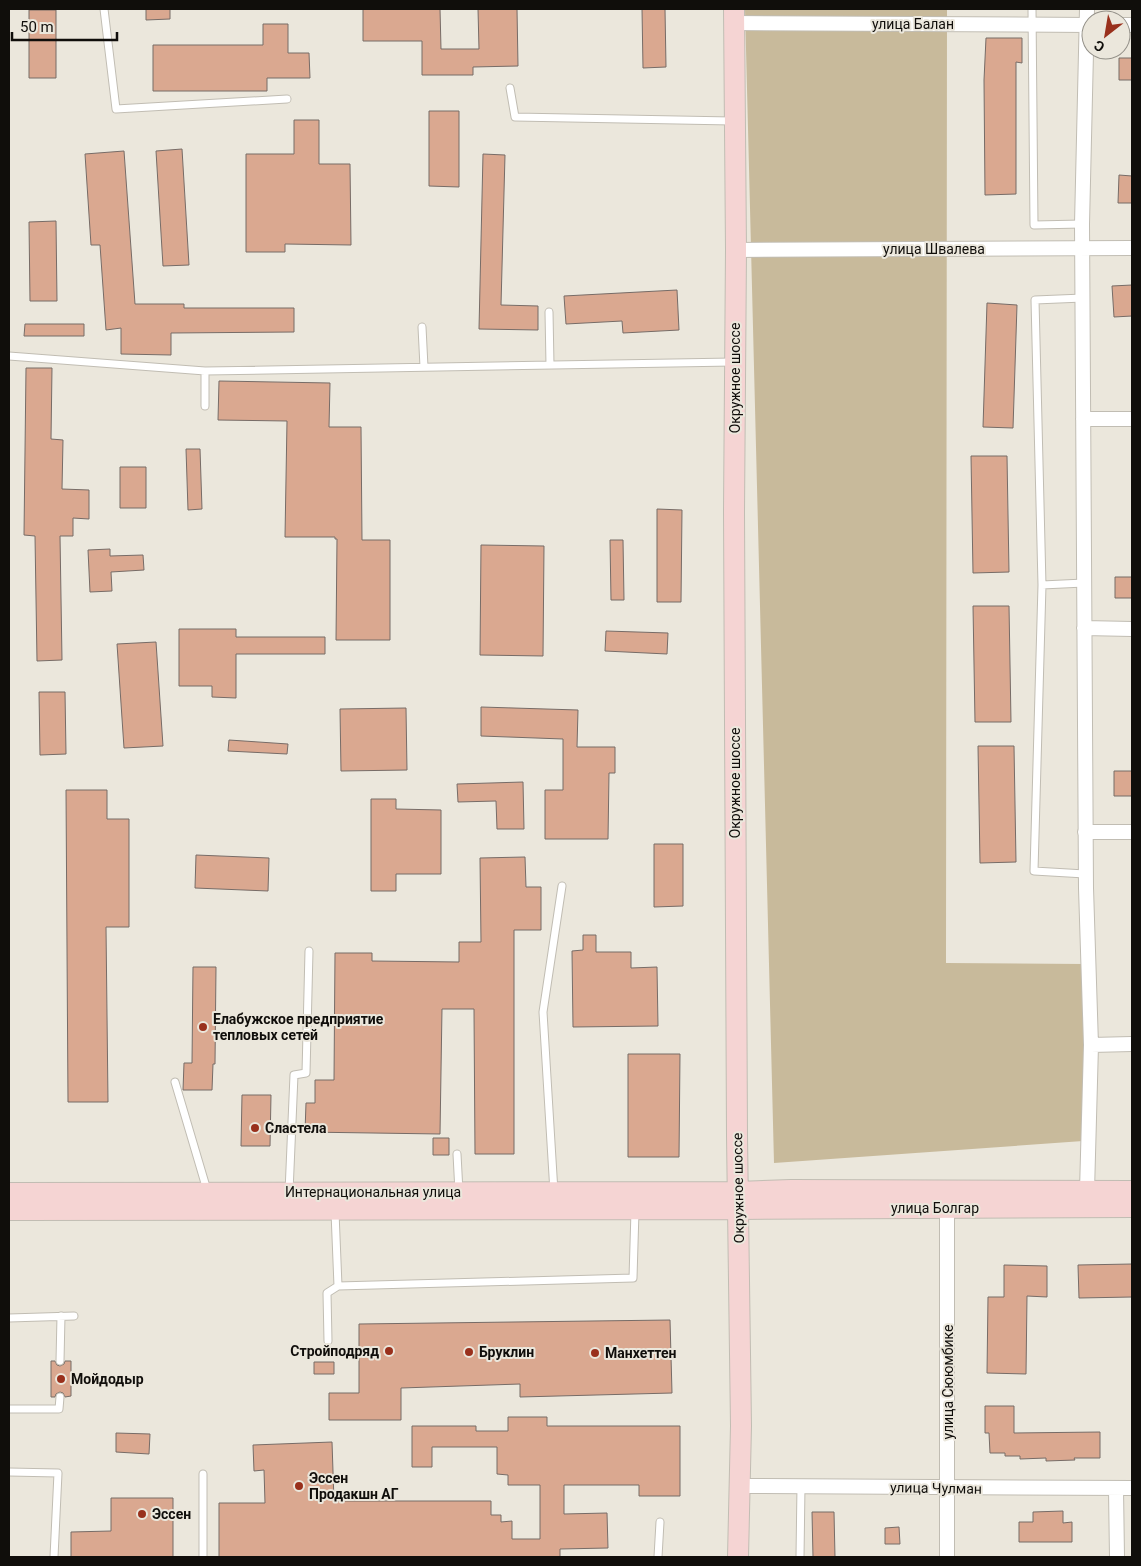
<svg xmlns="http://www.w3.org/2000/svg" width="1141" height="1566" font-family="Roboto,sans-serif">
  <rect width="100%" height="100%" fill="#ebe7dc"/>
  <path fill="#c8ba9b" d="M 745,9 L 947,9 L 946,963 L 1084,964 L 1083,1141 L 774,1163 Z"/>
  <path fill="#daa890" stroke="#776c67" d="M 146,9 L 170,9 L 170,19 L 146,20 Z
    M 363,9 L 440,9 L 441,49 L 479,49 L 478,9 L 517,9 L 518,66 L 473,67 L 473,75 L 422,75 L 422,41 L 363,41 Z
    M 642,9 L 665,9 L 666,67 L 643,68 Z
    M 29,10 L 56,10 L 56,78 L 29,78 Z
    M 263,24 L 288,24 L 288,53 L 309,53 L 310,78 L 267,78 L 267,91 L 153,91 L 153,45 L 263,45 Z
    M 986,38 L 1022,38 L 1022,63 L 1016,62 L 1016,194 L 985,195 L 984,80 Z
    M 1119,58 L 1132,58 L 1132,80 L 1119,80 Z
    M 429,111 L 459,111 L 459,187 L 429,186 Z
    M 294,120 L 319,120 L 319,164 L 350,164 L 351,245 L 285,244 L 285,252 L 246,252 L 246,154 L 294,154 Z
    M 182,149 L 189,265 L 163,266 L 156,151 Z
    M 124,151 L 135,304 L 184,304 L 184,308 L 294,308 L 294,332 L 171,333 L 171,355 L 121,354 L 121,328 L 106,330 L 100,245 L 91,245 L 85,154 Z
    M 483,154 L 505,155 L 501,305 L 538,306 L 538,330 L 479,329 Z
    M 1119,175 L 1132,176 L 1132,203 L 1118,203 Z
    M 56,221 L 57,301 L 30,301 L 29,222 Z
    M 1132,285 L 1132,316 L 1114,317 L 1112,286 Z
    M 677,290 L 679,330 L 623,333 L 622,321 L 566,324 L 564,296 Z
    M 987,303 L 1017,305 L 1013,428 L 983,427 Z
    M 25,324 L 84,324 L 84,336 L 24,336 Z
    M 26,368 L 52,368 L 51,439 L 63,440 L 62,489 L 89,490 L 89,519 L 73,518 L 73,536 L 60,536 L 62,660 L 37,661 L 35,536 L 24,535 Z
    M 219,381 L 330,383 L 329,427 L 361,427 L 362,540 L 390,540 L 390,640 L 336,640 L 337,539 L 335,539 L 335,537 L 285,537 L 287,421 L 218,420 Z
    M 186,449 L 200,449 L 202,509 L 188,510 Z
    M 971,456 L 1007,456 L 1009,572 L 973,573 Z
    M 120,467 L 146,467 L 146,508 L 120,508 Z
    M 657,509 L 682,510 L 681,602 L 657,602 Z
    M 610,540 L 623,540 L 624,600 L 611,600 Z
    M 481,545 L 544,546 L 543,656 L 480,655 Z
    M 110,549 L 110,556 L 143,555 L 144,570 L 111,572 L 112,591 L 90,592 L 88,550 Z
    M 1115,577 L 1132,577 L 1132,598 L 1115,598 Z
    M 973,606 L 1009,606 L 1011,722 L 975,722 Z
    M 179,629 L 236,629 L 236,637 L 325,637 L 325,654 L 236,654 L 236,698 L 212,697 L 212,686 L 179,686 Z
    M 606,631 L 668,633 L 667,654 L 605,651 Z
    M 156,642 L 163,746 L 124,748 L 117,644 Z
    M 39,692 L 65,692 L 66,754 L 40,755 Z
    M 481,707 L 578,710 L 577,747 L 615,747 L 615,773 L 609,773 L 608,839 L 545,839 L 545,790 L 563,790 L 563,739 L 481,736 Z
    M 406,708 L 407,770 L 341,771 L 340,709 Z
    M 229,740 L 288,744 L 287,754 L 228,751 Z
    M 978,746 L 1014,746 L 1016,862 L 980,863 Z
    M 1114,771 L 1132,771 L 1132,796 L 1114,796 Z
    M 523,782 L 524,829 L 497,829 L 496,801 L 458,802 L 457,784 Z
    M 66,790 L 107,790 L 107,819 L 129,819 L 129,927 L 106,927 L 108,1102 L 68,1102 Z
    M 371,799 L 396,799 L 396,809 L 441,810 L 441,874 L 396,874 L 396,891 L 371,891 Z
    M 654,844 L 683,844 L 683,906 L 654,907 Z
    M 196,855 L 269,858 L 268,891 L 195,888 Z
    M 525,857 L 526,887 L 541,887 L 541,930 L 514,930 L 514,1154 L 475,1154 L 474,1009 L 442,1009 L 440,1134 L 305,1132 L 306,1103 L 315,1103 L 315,1080 L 334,1080 L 335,953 L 372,953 L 372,961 L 459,962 L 459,942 L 481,942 L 480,858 Z
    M 583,935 L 596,935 L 596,952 L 631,952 L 631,968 L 657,967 L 658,1026 L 573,1027 L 572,951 L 583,950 Z
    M 193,967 L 216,967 L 215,1064 L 213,1064 L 212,1090 L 183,1090 L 184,1063 L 192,1063 Z
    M 628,1054 L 680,1054 L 679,1157 L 628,1157 Z
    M 242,1095 L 271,1095 L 270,1146 L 241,1146 Z
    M 433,1138 L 449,1138 L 449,1155 L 433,1155 Z
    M 1132,1264 L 1132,1297 L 1079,1298 L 1078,1265 Z
    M 1004,1265 L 1047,1266 L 1047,1297 L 1027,1296 L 1026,1374 L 987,1373 L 988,1297 L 1004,1297 Z
    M 670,1320 L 672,1393 L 520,1397 L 520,1384 L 401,1388 L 401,1420 L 329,1420 L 329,1393 L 359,1393 L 359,1324 Z
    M 51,1361 L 55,1361 L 57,1365 L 60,1366 L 64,1364 L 65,1361 L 71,1361 L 71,1396 L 65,1397 L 63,1393 L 60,1392 L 56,1394 L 55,1397 L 51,1397 Z
    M 314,1362 L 334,1362 L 334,1374 L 314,1374 Z
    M 985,1406 L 1014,1406 L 1014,1433 L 1100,1432 L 1100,1458 L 1074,1458 L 1075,1460 L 1046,1461 L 1046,1458 L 1020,1459 L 1020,1456 L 1005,1456 L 1005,1453 L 990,1453 L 989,1433 L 985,1433 Z
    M 508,1417 L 547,1417 L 547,1426 L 680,1426 L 680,1496 L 639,1496 L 639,1485 L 564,1485 L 564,1514 L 607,1513 L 608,1548 L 560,1549 L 560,1557 L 219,1557 L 219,1503 L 265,1503 L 264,1470 L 254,1471 L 253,1445 L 332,1442 L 334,1501 L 491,1501 L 491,1515 L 501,1515 L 501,1522 L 512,1521 L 512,1539 L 540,1539 L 540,1485 L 508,1485 L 508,1475 L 497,1474 L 497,1447 L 432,1447 L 432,1467 L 412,1467 L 412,1426 L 476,1426 L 476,1431 L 508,1431 Z
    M 116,1433 L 150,1434 L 149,1454 L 116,1452 Z
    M 111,1498 L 173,1498 L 173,1557 L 71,1557 L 71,1532 L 111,1531 Z
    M 1063,1511 L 1063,1523 L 1072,1522 L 1072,1542 L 1019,1542 L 1019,1522 L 1033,1522 L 1033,1512 Z
    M 812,1512 L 834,1512 L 835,1557 L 813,1557 Z
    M 899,1527 L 900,1544 L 885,1544 L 885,1528 Z"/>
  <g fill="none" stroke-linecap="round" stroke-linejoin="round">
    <g stroke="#c1bdb3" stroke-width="9">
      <path id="lane" d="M 104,9 L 116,109 L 287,99
        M 1032,9 L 1034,225 L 1082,224
        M 510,88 L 515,117 L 732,121
        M 1083,298 L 1035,300 L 1042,585 L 1034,871 L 1085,874
        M 549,312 L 550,365
        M 422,327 L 424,367
        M 9,356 L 205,371 L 733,362
        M 205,406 L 205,371
        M 1042,585 L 1084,583
        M 175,1082 L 207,1190
        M 457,1154 L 459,1192
        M 289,1192 L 294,1075 L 306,1073 L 309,951
        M 554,1192 L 543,1012 L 562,886
        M 335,1212 L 338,1286
        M 9,1318 L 74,1316
        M 328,1341 L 327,1293 L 338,1286 L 633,1278 L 635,1211
        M 60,1361 L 61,1316
        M 9,1409 L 59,1409 L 60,1397
        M 9,1472 L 58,1473 L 54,1557
        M 203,1474 L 203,1557
        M 658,1557 L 660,1522
        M 800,1557 L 801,1486"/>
    </g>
    <g stroke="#c1bdb3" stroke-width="16">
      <path id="street" d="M 1087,9 L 1082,224 L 1086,888 L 1091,1045 L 1087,1191
        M 735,23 L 1091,25
        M 1121,25 L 1132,25
        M 736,250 L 1132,248
        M 1083,419 L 1132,419
        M 1084,628 L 1132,629
        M 1085,832 L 1132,832
        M 1091,1045 L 1132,1044
        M 740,1486 L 1132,1488
        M 1116,1489 L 1117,1557
        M 947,1557 L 947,1208"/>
    </g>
    <g stroke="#c1bdb3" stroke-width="22">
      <path id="secondary" d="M 734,9 L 736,250 L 734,512 L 737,1136 L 741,1426 L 738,1557
        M 9,1193 L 737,1192 L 791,1190 L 1132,1191
        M 9,1210 L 737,1209 L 1132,1207"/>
    </g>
    <use href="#lane" stroke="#fff" stroke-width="7"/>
    <use href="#street" stroke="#fff" stroke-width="14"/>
    <use href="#secondary" stroke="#f5d4d3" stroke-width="20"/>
  </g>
  <g fill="#99301c" stroke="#ebe7dc" stroke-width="2">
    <circle cx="203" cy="1027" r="5"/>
    <circle cx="255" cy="1128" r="5"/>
    <circle cx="389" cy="1351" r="5"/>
    <circle cx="469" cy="1352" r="5"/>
    <circle cx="595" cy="1353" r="5"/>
    <circle cx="61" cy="1379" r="5"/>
    <circle cx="299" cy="1486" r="5"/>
    <circle cx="142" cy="1514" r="5"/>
  </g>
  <g text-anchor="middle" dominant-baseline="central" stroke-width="4" stroke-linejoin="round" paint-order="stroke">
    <g font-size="14" fill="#100e0b" stroke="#ebe7dc">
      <text x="913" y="24">улица Балан</text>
      <text x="934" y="249">улица Швалева</text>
      <text transform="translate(735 378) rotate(-90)">Окружное шоссе</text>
      <text transform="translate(735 783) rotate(-90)">Окружное шоссе</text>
      <text transform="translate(738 1188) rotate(-91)">Окружное шоссе</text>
      <text x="373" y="1192">Интернациональная улица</text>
      <text x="935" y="1208">улица Болгар</text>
      <text transform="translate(948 1382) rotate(-90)">улица Сююмбике</text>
      <text transform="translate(936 1488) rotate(1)">улица Чулман</text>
    </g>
    <g font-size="14" font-weight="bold" fill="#100e0b" stroke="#ebe7dc" text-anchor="start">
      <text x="213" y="1019">Елабужское предприятие<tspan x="213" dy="16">тепловых сетей</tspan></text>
      <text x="265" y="1128">Сластела</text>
      <text x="379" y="1351" text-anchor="end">Стройподряд</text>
      <text x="479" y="1352">Бруклин</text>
      <text x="605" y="1353">Манхеттен</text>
      <text x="71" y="1379">Мойдодыр</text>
      <text x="309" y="1478">Эссен<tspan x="309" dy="16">Продакшн АГ</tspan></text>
      <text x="152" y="1514">Эссен</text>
    </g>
  </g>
  <rect width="1141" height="1566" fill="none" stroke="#100e0b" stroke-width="20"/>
  <g transform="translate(1106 35) rotate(211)"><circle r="24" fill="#ebe7dc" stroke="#939088"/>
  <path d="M0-4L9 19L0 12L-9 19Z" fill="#99301c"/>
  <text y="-8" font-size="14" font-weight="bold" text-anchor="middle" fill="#100e0b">С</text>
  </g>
  <path d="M12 32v8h105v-8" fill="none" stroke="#100e0b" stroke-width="2.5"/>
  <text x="20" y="32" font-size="15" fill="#100e0b" stroke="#ebe7dc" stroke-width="4" paint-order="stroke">50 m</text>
</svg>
